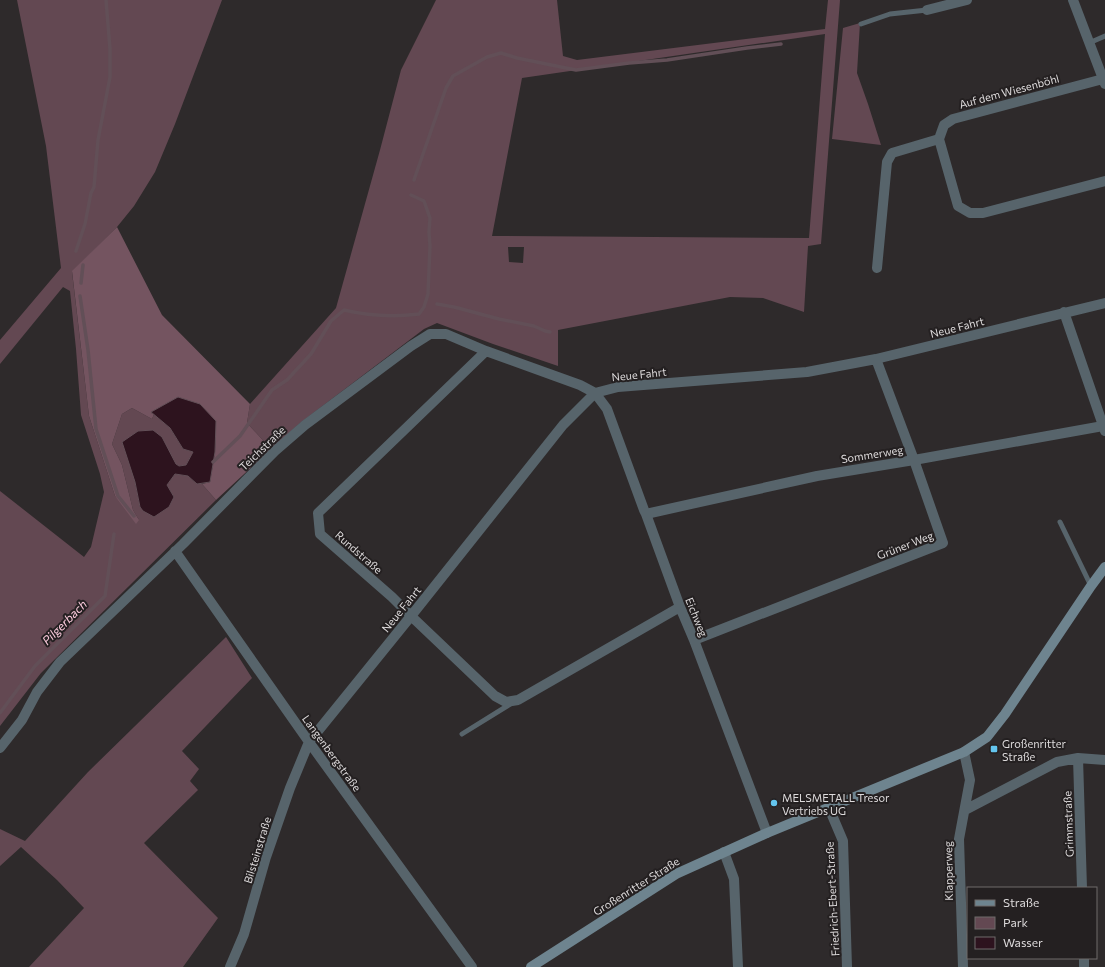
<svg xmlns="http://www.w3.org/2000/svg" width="1105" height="967" font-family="Commissioner,sans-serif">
  <rect width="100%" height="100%" fill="#2e2a2b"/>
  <path fill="#634852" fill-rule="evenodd" d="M 17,0 L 222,0 L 175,124 L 155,172 L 134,206 L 117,227 L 72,272 L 89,416 L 115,496 L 139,520 L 133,510 L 122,465 L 112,444 L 122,414 L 132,408 L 152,419 L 154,414 L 170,428 L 183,449 L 193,452 L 186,465 L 179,466 L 176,464 L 135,482 L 140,507 L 174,497 L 167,485 L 175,474 L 188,476 L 197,484 L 202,484 L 216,500 L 41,673 L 0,726 L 0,491 L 84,557 L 91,547 L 104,492 L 100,474 L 81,415 L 76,349 L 70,291 L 63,287 L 0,364 L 0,340 L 61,268 L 46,146 Z
    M 436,0 L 557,0 L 563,56 L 577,60 L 825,29 L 828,0 L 840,0 L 821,244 L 808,246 L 804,312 L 763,298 L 730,297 L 558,330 L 558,366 L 493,344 L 437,323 L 424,329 L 300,423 L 271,449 L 247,423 L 250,404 L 336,308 L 380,150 L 401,70 ZM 825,34 L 809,238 L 492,236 L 522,78 ZM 508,247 L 524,247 L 523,263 L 509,262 Z
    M 860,23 L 857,73 L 868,104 L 881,145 L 832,139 L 843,28 Z
    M 226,637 L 252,678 L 182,751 L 199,769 L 190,781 L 198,790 L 144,843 L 218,918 L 183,967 L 29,967 L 84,908 L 57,880 L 21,847 L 0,866 L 0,829 L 25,841 L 88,772 Z"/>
  <path fill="#745460" d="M 117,227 L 162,315 L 250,404 L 247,423 L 271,449 L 216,500 L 202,484 L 210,482 L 215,452 L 216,421 L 151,413 L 154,414 L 152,419 L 132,408 L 122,414 L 112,444 L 122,465 L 133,510 L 139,520 L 136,524 L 115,496 L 89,416 L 72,271 Z"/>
  <path fill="#2d131e" stroke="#624f57" d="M 178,397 L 200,404 L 216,421 L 215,452 L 210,482 L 197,484 L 188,476 L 175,474 L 167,485 L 174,497 L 169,507 L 154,517 L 143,511 L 140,507 L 135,482 L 122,442 L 138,431 L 153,430 L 162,437 L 176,464 L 179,466 L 186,465 L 193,452 L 183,449 L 170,428 L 151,412 Z"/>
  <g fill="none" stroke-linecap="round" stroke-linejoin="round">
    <path stroke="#624f57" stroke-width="3.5" d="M 414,180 L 446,88 L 453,76 L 487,57 L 501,53 L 517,58 L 576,70 L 629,63 L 642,62 L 667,60 L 747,48 L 781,44
      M 76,251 L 85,224 L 91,193 L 94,187 L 98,140 L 110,77 L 110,49 L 106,0
      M 81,283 L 83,265
      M 80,296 L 88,350 L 96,429 L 118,496 L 134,516
      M 437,304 L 454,307 L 499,319 L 534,326 L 545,331 L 550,332
      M 213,462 L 240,436 L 272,390 L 287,380 L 311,354 L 331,321 L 344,310 C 369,316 394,317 419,314 L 424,307 L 428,294 L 430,246 L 429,232 L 430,218 L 424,201 L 411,195
      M 0,713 L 35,666 L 105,596 L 114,534"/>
    <path stroke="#57646b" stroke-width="5" d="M 861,24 L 890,14 L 927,10
      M 1089,43 L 1105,36
      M 1060,522 L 1091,586
      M 462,734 L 512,703"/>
    <path stroke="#57646b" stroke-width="10" d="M 1073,0 L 1105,84
      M 927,10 L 967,0
      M 1103,79 L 953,119 L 944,125 L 939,139 L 958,206 L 970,213 L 983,213 L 1105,181
      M 877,268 L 887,162 L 892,153 L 939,139
      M 1064,312 L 1105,431
      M 486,351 L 318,513 L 320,534 L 392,597 L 411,616 L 495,696 L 506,702 L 518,700 L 680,607
      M 646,514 L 817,476 L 914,460 L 1103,426
      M 175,551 L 309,742 L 472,967
      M 694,640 L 943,543 L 914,460 L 876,359
      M 0,748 L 22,720 L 37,692 L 60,662 L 183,544 L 275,451 L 305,425 L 411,346 L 430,334 L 446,334 L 486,351 L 580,385 L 595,393 L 607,409 L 644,510 L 646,514 L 680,607 L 694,640 L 767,833
      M 1078,758 L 1082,888
      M 829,808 L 843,841 L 847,967
      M 965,810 L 1057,762 L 1078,758 L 1105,760
      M 724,852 L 734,879 L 738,967
      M 1084,958 L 1084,967
      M 230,967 L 244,934 L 266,857 L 290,788 L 309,742 L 411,616 L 563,425 L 595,393 L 618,387 L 807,372 L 876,359 L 1105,303
      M 963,967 L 959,839 L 970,780 L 964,752"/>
    <path stroke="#6e848f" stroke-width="10" d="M 531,967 L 676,874 L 767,833 L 964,752 L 987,737 L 1005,714 L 1091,586 L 1105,567"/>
  </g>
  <g fill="#64c5ee" stroke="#242021" stroke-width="1.5">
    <rect x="990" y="745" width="8" height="8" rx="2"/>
    <circle cx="774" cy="803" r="4"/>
  </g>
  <g text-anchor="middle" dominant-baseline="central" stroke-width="4" stroke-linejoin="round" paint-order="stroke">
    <g font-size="11" fill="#dddadb" stroke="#242021">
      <text transform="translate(1009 91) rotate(-15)">Auf dem Wiesenböhl</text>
      <text transform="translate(957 327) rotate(-14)">Neue Fahrt</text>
      <text transform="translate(639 374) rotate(-6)">Neue Fahrt</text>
      <text transform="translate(262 448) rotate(-44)">Teichstraße</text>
      <text transform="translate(872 454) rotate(-9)">Sommerweg</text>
      <text transform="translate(905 545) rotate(-21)">Grüner Weg</text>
      <text transform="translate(359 552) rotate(41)">Rundstraße</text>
      <text transform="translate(401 609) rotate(-51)">Neue Fahrt</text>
      <text transform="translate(697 617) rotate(68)">Eichweg</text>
      <text transform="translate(332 753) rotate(54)">Langenbergstraße</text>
      <text transform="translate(1068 824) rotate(-92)">Grimmstraße</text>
      <text transform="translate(257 850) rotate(-73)">Bilsteinstraße</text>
      <text transform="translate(948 871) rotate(-91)">Klapperweg</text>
      <text transform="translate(636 886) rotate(-32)">Großenritter Straße</text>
      <text transform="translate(832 899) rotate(-93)">Friedrich-Ebert-Straße</text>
    </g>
    <g font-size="11" fill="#dddadb" stroke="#242021" text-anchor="start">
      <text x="1002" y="743">Großenritter<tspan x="1002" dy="13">Straße</tspan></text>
      <text x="782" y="797">MELSMETALL Tresor<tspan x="782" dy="13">Vertriebs UG</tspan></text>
    </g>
    <g font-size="12" font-style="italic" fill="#fdccde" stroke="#242021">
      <text transform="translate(64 622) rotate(-45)">Pilgerbach</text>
    </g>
  </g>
  <rect x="967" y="887" width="130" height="72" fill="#242021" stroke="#6e6a6b"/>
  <rect x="975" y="900" width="20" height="6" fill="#6e848f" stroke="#6e6a6b"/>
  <text x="1003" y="907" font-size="12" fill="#dddadb">Straße</text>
  <rect x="975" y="917" width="20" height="12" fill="#634852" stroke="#6e6a6b"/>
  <text x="1003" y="927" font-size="12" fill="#dddadb">Park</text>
  <rect x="975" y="937" width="20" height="12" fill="#2d131e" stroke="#6e6a6b"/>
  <text x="1003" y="947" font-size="12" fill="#dddadb">Wasser</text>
</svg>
